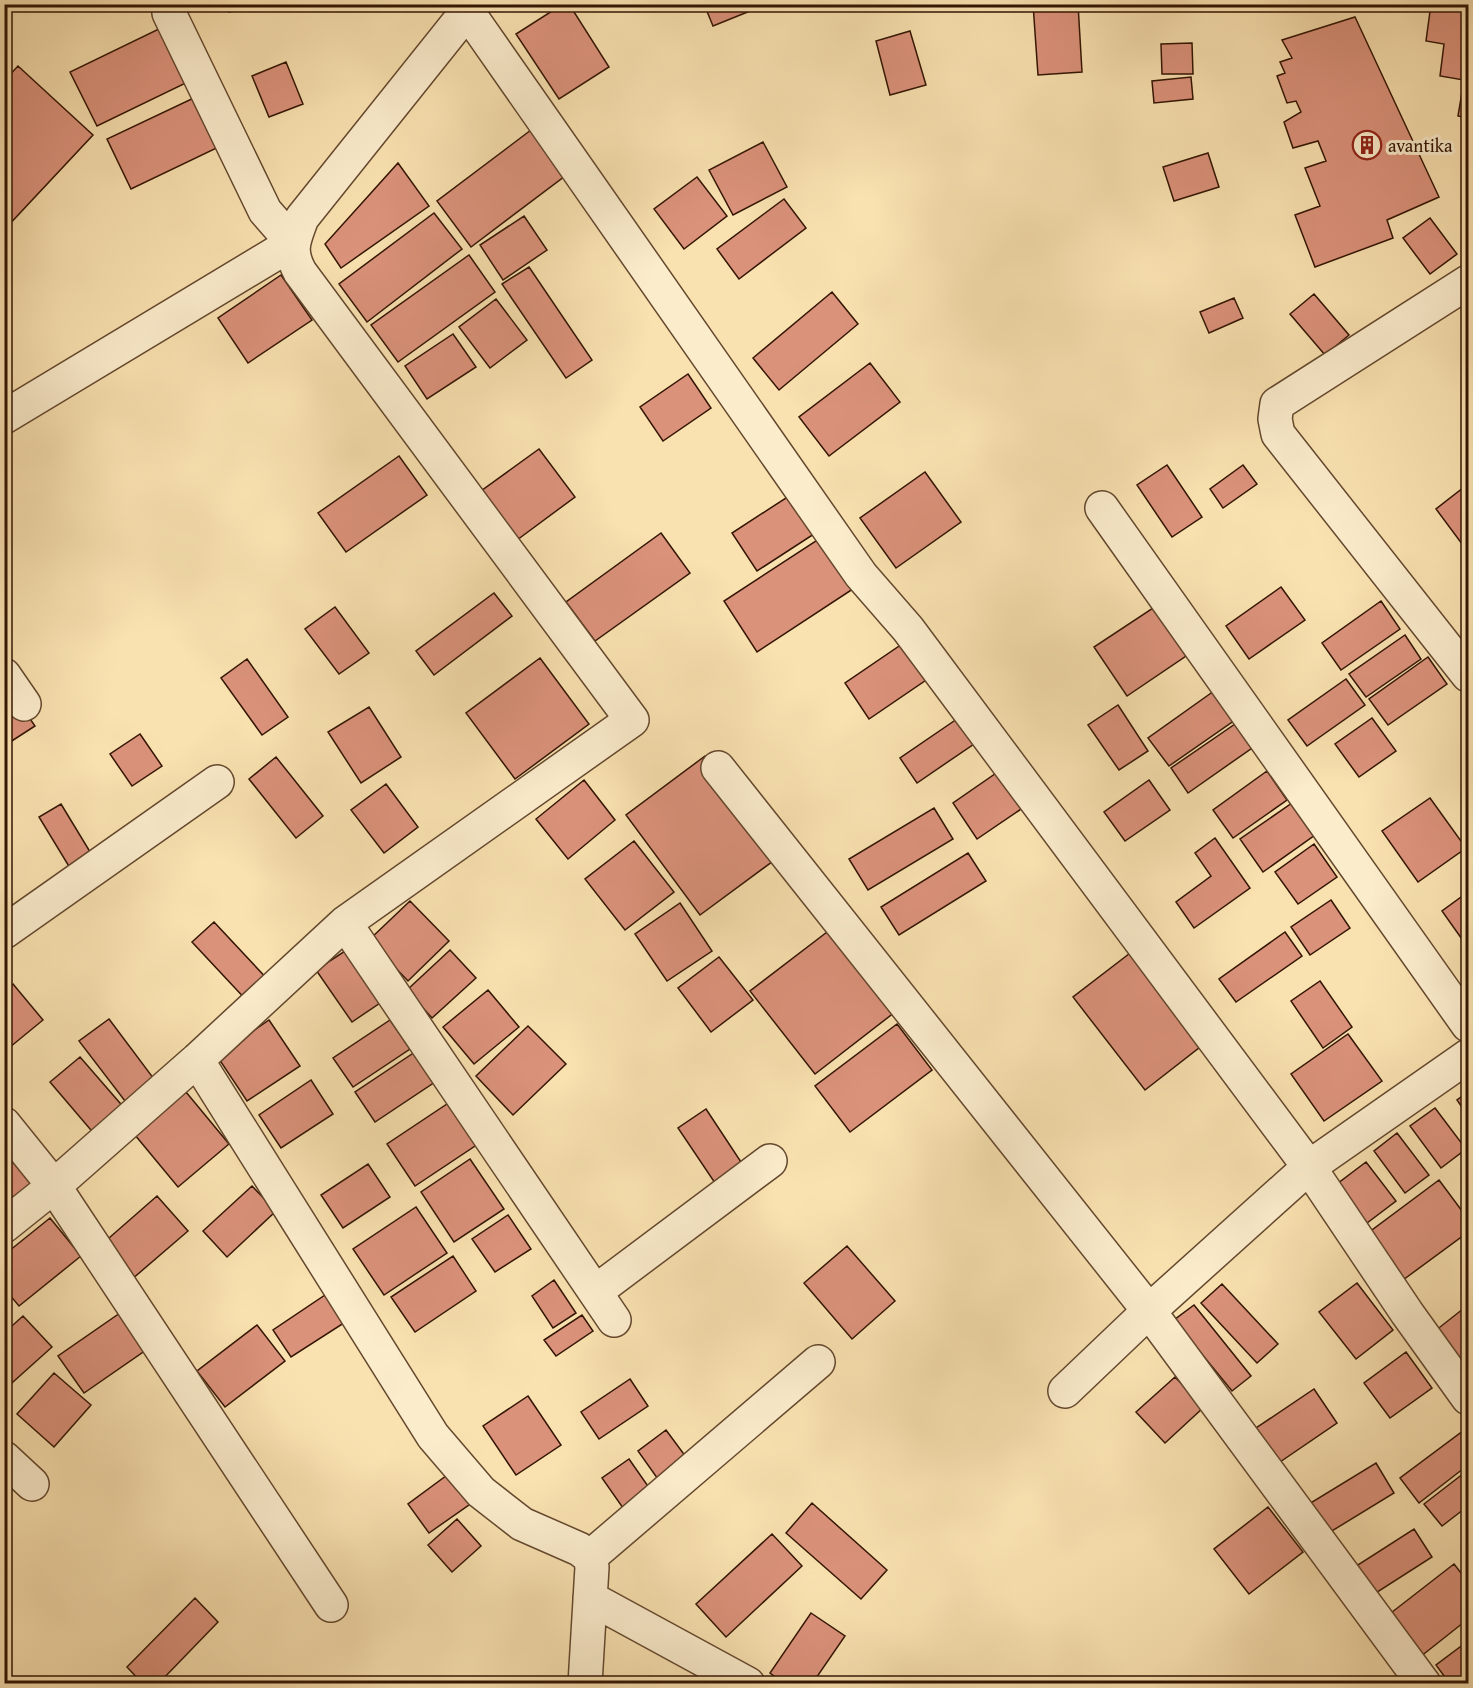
<svg xmlns="http://www.w3.org/2000/svg" width="1473" height="1688" font-family="'Gentium Book Plus',serif">
  <rect width="100%" height="100%" fill="#f9e1b0"/>
  <filter id="stains"><feTurbulence type="fractalNoise" baseFrequency=".00333" numOctaves="4"/><feColorMatrix values="0 0 0 0 .2 0 0 0 0 .09 0 0 0 0 .02 0 0 0 .5 -.17"/></filter>
  <radialGradient id="worn" r=".72"><stop offset=".6" stop-color="#630" stop-opacity="0"/><stop offset="1" stop-color="#630" stop-opacity=".3"/></radialGradient>
  <path fill="#db927b" stroke="#331503" stroke-width="1.5" d="M 226,4 L 253,4 L 229,12 Z
    M 563,4 L 569,4 L 609,67 L 559,99 L 516,34 Z
    M 704,4 L 747,4 L 750,11 L 713,26 Z
    M 1033,4 L 1078,4 L 1082,72 L 1038,75 Z
    M 1431,4 L 1455,4 L 1468,7 L 1468,118 L 1458,116 L 1464,80 L 1440,76 L 1444,44 L 1426,41 Z
    M 1355,17 L 1439,197 L 1387,220 L 1393,238 L 1315,267 L 1295,215 L 1320,206 L 1305,168 L 1326,161 L 1318,141 L 1293,148 L 1284,122 L 1301,112 L 1296,101 L 1287,103 L 1277,76 L 1285,73 L 1280,62 L 1292,58 L 1282,40 Z
    M 165,26 L 192,80 L 97,126 L 70,72 Z
    M 910,31 L 926,85 L 890,95 L 876,41 Z
    M 1192,43 L 1193,74 L 1162,74 L 1161,44 Z
    M 286,62 L 303,104 L 269,117 L 252,76 Z
    M 18,66 L 93,135 L 4,230 L 4,81 Z
    M 1191,77 L 1193,99 L 1154,103 L 1152,81 Z
    M 200,95 L 225,144 L 131,189 L 107,139 Z
    M 531,130 L 565,176 L 471,247 L 437,201 Z
    M 763,142 L 787,187 L 733,215 L 709,170 Z
    M 1208,153 L 1219,187 L 1174,201 L 1163,167 Z
    M 398,163 L 429,206 L 341,268 L 325,244 Z
    M 697,177 L 727,216 L 684,249 L 654,209 Z
    M 784,199 L 806,228 L 739,279 L 717,249 Z
    M 434,213 L 462,249 L 367,322 L 339,284 Z
    M 524,216 L 547,250 L 503,280 L 480,245 Z
    M 1430,218 L 1457,254 L 1430,274 L 1403,238 Z
    M 469,255 L 495,292 L 398,362 L 371,325 Z
    M 529,267 L 592,360 L 566,378 L 502,284 Z
    M 281,275 L 312,320 L 248,363 L 218,318 Z
    M 832,292 L 858,324 L 779,390 L 753,358 Z
    M 1314,294 L 1349,335 L 1325,355 L 1290,314 Z
    M 1234,298 L 1243,318 L 1209,333 L 1200,312 Z
    M 496,299 L 527,340 L 490,368 L 459,327 Z
    M 453,334 L 476,367 L 427,399 L 405,366 Z
    M 870,363 L 900,402 L 829,456 L 799,417 Z
    M 688,374 L 711,408 L 663,441 L 640,407 Z
    M 539,449 L 575,497 L 517,540 L 481,491 Z
    M 399,456 L 427,495 L 346,552 L 318,513 Z
    M 1167,465 L 1202,517 L 1172,537 L 1137,485 Z
    M 1243,465 L 1257,484 L 1223,508 L 1210,489 Z
    M 925,472 L 961,522 L 896,568 L 860,518 Z
    M 1468,484 L 1468,552 L 1436,509 Z
    M 789,496 L 814,534 L 757,571 L 732,533 Z
    M 661,533 L 690,573 L 595,641 L 566,602 Z
    M 825,535 L 859,585 L 757,652 L 724,601 Z
    M 1281,587 L 1305,620 L 1249,659 L 1226,626 Z
    M 494,593 L 512,616 L 434,675 L 416,651 Z
    M 1381,601 L 1400,629 L 1341,670 L 1322,643 Z
    M 1156,606 L 1189,654 L 1127,696 L 1094,647 Z
    M 335,607 L 369,653 L 339,674 L 305,629 Z
    M 1405,635 L 1421,659 L 1366,697 L 1349,674 Z
    M 908,640 L 932,676 L 869,719 L 845,683 Z
    M 1428,657 L 1447,684 L 1388,725 L 1369,699 Z
    M 540,658 L 589,724 L 515,779 L 466,713 Z
    M 247,659 L 288,717 L 262,735 L 221,678 Z
    M 1346,679 L 1365,705 L 1307,746 L 1288,720 Z
    M 1214,691 L 1235,720 L 1169,766 L 1148,738 Z
    M 19,703 L 35,726 L 4,746 L 4,712 Z
    M 1118,705 L 1148,751 L 1119,770 L 1088,725 Z
    M 369,707 L 401,757 L 361,783 L 328,732 Z
    M 1372,718 L 1396,751 L 1359,777 L 1335,744 Z
    M 957,719 L 974,744 L 917,783 L 900,758 Z
    M 1238,722 L 1255,746 L 1188,793 L 1171,768 Z
    M 140,734 L 162,766 L 132,786 L 110,754 Z
    M 705,756 L 780,856 L 700,915 L 626,815 Z
    M 276,757 L 323,816 L 296,838 L 249,779 Z
    M 1005,767 L 1030,803 L 977,839 L 953,803 Z
    M 1267,771 L 1287,800 L 1233,838 L 1213,810 Z
    M 584,780 L 615,820 L 568,859 L 536,819 Z
    M 1149,780 L 1170,810 L 1125,841 L 1104,812 Z
    M 386,784 L 418,827 L 384,853 L 351,810 Z
    M 1430,798 L 1466,848 L 1418,882 L 1382,831 Z
    M 1292,803 L 1315,835 L 1263,872 L 1240,839 Z
    M 61,804 L 95,860 L 73,873 L 39,817 Z
    M 934,808 L 953,839 L 868,890 L 849,859 Z
    M 1215,838 L 1250,888 L 1194,928 L 1176,902 L 1211,876 L 1195,853 Z
    M 634,841 L 674,892 L 625,930 L 585,879 Z
    M 1314,844 L 1337,877 L 1298,904 L 1275,872 Z
    M 968,853 L 986,881 L 899,935 L 881,907 Z
    M 1468,892 L 1468,938 L 1464,942 L 1442,911 Z
    M 1331,900 L 1350,928 L 1310,955 L 1291,927 Z
    M 410,901 L 449,941 L 408,981 L 369,940 Z
    M 680,903 L 712,951 L 667,981 L 635,934 Z
    M 214,922 L 271,983 L 249,1003 L 192,942 Z
    M 831,929 L 895,1012 L 815,1074 L 750,991 Z
    M 1285,932 L 1302,956 L 1236,1002 L 1219,979 Z
    M 1138,947 L 1209,1040 L 1145,1090 L 1073,997 Z
    M 450,950 L 476,978 L 432,1018 L 407,990 Z
    M 345,951 L 380,1003 L 352,1022 L 316,970 Z
    M 719,957 L 753,1000 L 711,1032 L 678,988 Z
    M 1320,981 L 1352,1027 L 1323,1048 L 1291,1001 Z
    M 13,984 L 43,1020 L 4,1052 L 4,991 Z
    M 488,990 L 519,1027 L 474,1064 L 443,1027 Z
    M 109,1019 L 154,1079 L 125,1101 L 79,1041 Z
    M 269,1020 L 300,1066 L 247,1101 L 217,1056 Z
    M 390,1020 L 410,1049 L 353,1087 L 333,1058 Z
    M 897,1024 L 932,1070 L 850,1132 L 815,1086 Z
    M 528,1026 L 566,1064 L 513,1115 L 476,1076 Z
    M 1348,1034 L 1382,1081 L 1324,1121 L 1291,1074 Z
    M 415,1052 L 435,1082 L 375,1122 L 355,1092 Z
    M 80,1057 L 126,1110 L 96,1136 L 50,1082 Z
    M 311,1080 L 333,1114 L 281,1148 L 259,1115 Z
    M 186,1092 L 229,1144 L 178,1187 L 135,1135 Z
    M 1468,1092 L 1468,1116 L 1457,1100 Z
    M 453,1100 L 481,1142 L 415,1186 L 387,1144 Z
    M 1435,1108 L 1466,1149 L 1441,1168 L 1410,1126 Z
    M 706,1109 L 743,1165 L 715,1183 L 678,1128 Z
    M 1397,1133 L 1429,1175 L 1405,1193 L 1374,1151 Z
    M 14,1156 L 38,1184 L 4,1213 L 4,1164 Z
    M 470,1159 L 504,1209 L 454,1242 L 421,1192 Z
    M 1366,1162 L 1396,1201 L 1367,1223 L 1337,1184 Z
    M 368,1164 L 390,1197 L 343,1228 L 321,1195 Z
    M 1439,1180 L 1468,1219 L 1468,1232 L 1403,1280 L 1368,1233 Z
    M 252,1186 L 276,1211 L 227,1257 L 203,1231 Z
    M 157,1196 L 188,1231 L 131,1280 L 101,1245 Z
    M 416,1207 L 447,1253 L 384,1295 L 353,1249 Z
    M 508,1215 L 531,1249 L 495,1272 L 472,1239 Z
    M 50,1218 L 81,1256 L 19,1306 L 4,1288 L 4,1255 Z
    M 847,1246 L 895,1301 L 852,1339 L 804,1283 Z
    M 453,1256 L 476,1291 L 415,1332 L 391,1297 Z
    M 554,1280 L 576,1313 L 553,1328 L 532,1296 Z
    M 1357,1283 L 1393,1330 L 1356,1359 L 1319,1312 Z
    M 1222,1284 L 1278,1344 L 1257,1363 L 1201,1303 Z
    M 328,1293 L 347,1321 L 291,1357 L 273,1330 Z
    M 1194,1305 L 1251,1376 L 1232,1391 L 1174,1320 Z
    M 1468,1305 L 1468,1372 L 1435,1331 Z
    M 120,1313 L 146,1350 L 84,1393 L 58,1356 Z
    M 582,1315 L 593,1331 L 556,1356 L 544,1340 Z
    M 23,1316 L 52,1347 L 4,1390 L 4,1333 Z
    M 257,1325 L 285,1361 L 225,1407 L 197,1371 Z
    M 1406,1352 L 1432,1388 L 1390,1418 L 1364,1383 Z
    M 54,1373 L 91,1405 L 54,1447 L 17,1414 Z
    M 1175,1377 L 1204,1407 L 1165,1443 L 1136,1412 Z
    M 630,1379 L 648,1406 L 599,1439 L 581,1412 Z
    M 1314,1389 L 1337,1423 L 1277,1464 L 1253,1430 Z
    M 528,1396 L 561,1445 L 516,1475 L 483,1426 Z
    M 1467,1428 L 1468,1430 L 1468,1465 L 1419,1503 L 1400,1478 Z
    M 666,1430 L 689,1461 L 660,1482 L 638,1451 Z
    M 629,1459 L 650,1489 L 623,1508 L 602,1478 Z
    M 1376,1463 L 1394,1493 L 1322,1537 L 1304,1507 Z
    M 454,1470 L 476,1500 L 429,1533 L 408,1504 Z
    M 1468,1470 L 1468,1506 L 1442,1526 L 1424,1504 Z
    M 812,1503 L 887,1570 L 861,1599 L 786,1533 Z
    M 1268,1507 L 1303,1552 L 1249,1594 L 1214,1549 Z
    M 457,1519 L 481,1546 L 452,1572 L 428,1545 Z
    M 1414,1529 L 1432,1557 L 1368,1598 L 1350,1570 Z
    M 772,1534 L 802,1566 L 726,1637 L 696,1604 Z
    M 1454,1564 L 1468,1582 L 1468,1619 L 1420,1657 L 1387,1616 Z
    M 195,1598 L 218,1622 L 158,1684 L 143,1684 L 127,1667 Z
    M 811,1613 L 845,1636 L 812,1684 L 785,1684 L 770,1673 Z
    M 1468,1641 L 1468,1684 L 1450,1684 L 1436,1665 Z"/>
  <g fill="none" stroke-linecap="round" stroke-linejoin="round">
    <g stroke="#64482e" stroke-width="36">
      <path id="minor" d="M 467,11 L 861,575 L 908,629 L 1309,1167 L 1407,1313 L 1468,1398
        M 1468,282 L 1277,404 L 1275,419 L 1278,434 L 1468,675
        M 4,417 L 293,243 L 265,211 L 169,13
        M 1102,508 L 1468,1025
        M 4,675 L 24,704
        M 718,768 L 1149,1311 L 1424,1684
        M 345,923 L 614,1320
        M 4,932 L 217,782
        M 197,1060 L 433,1436 L 481,1492 L 522,1524 L 579,1549 L 590,1557 L 592,1567 L 585,1684
        M 4,1124 L 54,1186 L 331,1605
        M 4,1226 L 54,1186 L 197,1060 L 345,923 L 632,720 L 300,272 C 288,250 294,240 302,218 L 473,4
        M 595,1292 L 770,1161
        M 1065,1391 L 1149,1311 L 1309,1167 L 1468,1056
        M 4,1458 L 32,1484
        M 590,1557 L 818,1362
        M 590,1598 L 748,1684"/>
    </g>
    <use href="#minor" stroke="#fbeccc" stroke-width="33"/>
  </g>
  <defs>
    <g id="building-ring" transform="scale(1.5)"><circle r="9.5" fill="#fbeccc" stroke="#8f2418" stroke-width="1.5"/><path d="M-4-6H4V6H1V3H-1V6H-4ZM-2.5-4.3h1.7v1.8h-1.7ZM.8-4.3h1.7v1.8H.8ZM-2.5-1h1.7V.8h-1.7ZM.8-1h1.7V.8H.8Z" fill="#8f2418"/></g>
  </defs>
  <g fill-rule="evenodd">
    <use href="#building-ring" x="1367" y="145"/>
  </g>
  <g text-anchor="middle" dominant-baseline="central" stroke-width="6" stroke-linejoin="round" paint-order="stroke">
    <g font-size="18" fill="#331503" stroke="#fbeccc" text-anchor="start">
      <text x="1388" y="145">avantika</text>
    </g>
  </g>
  <rect width="1473" height="1688" fill="none" stroke="#f9e1b0" stroke-width="24"/>
  <rect x="6" y="6" width="1461" height="1676" fill="none" stroke="#331503" stroke-width="3"/>
  <rect x="12" y="12" width="1449" height="1664" fill="none" stroke="#331503" stroke-width="1.5"/>
  <rect width="100%" height="100%" filter="url(#stains)"/>
  <rect width="100%" height="100%" fill="url(#worn)"/>
</svg>
